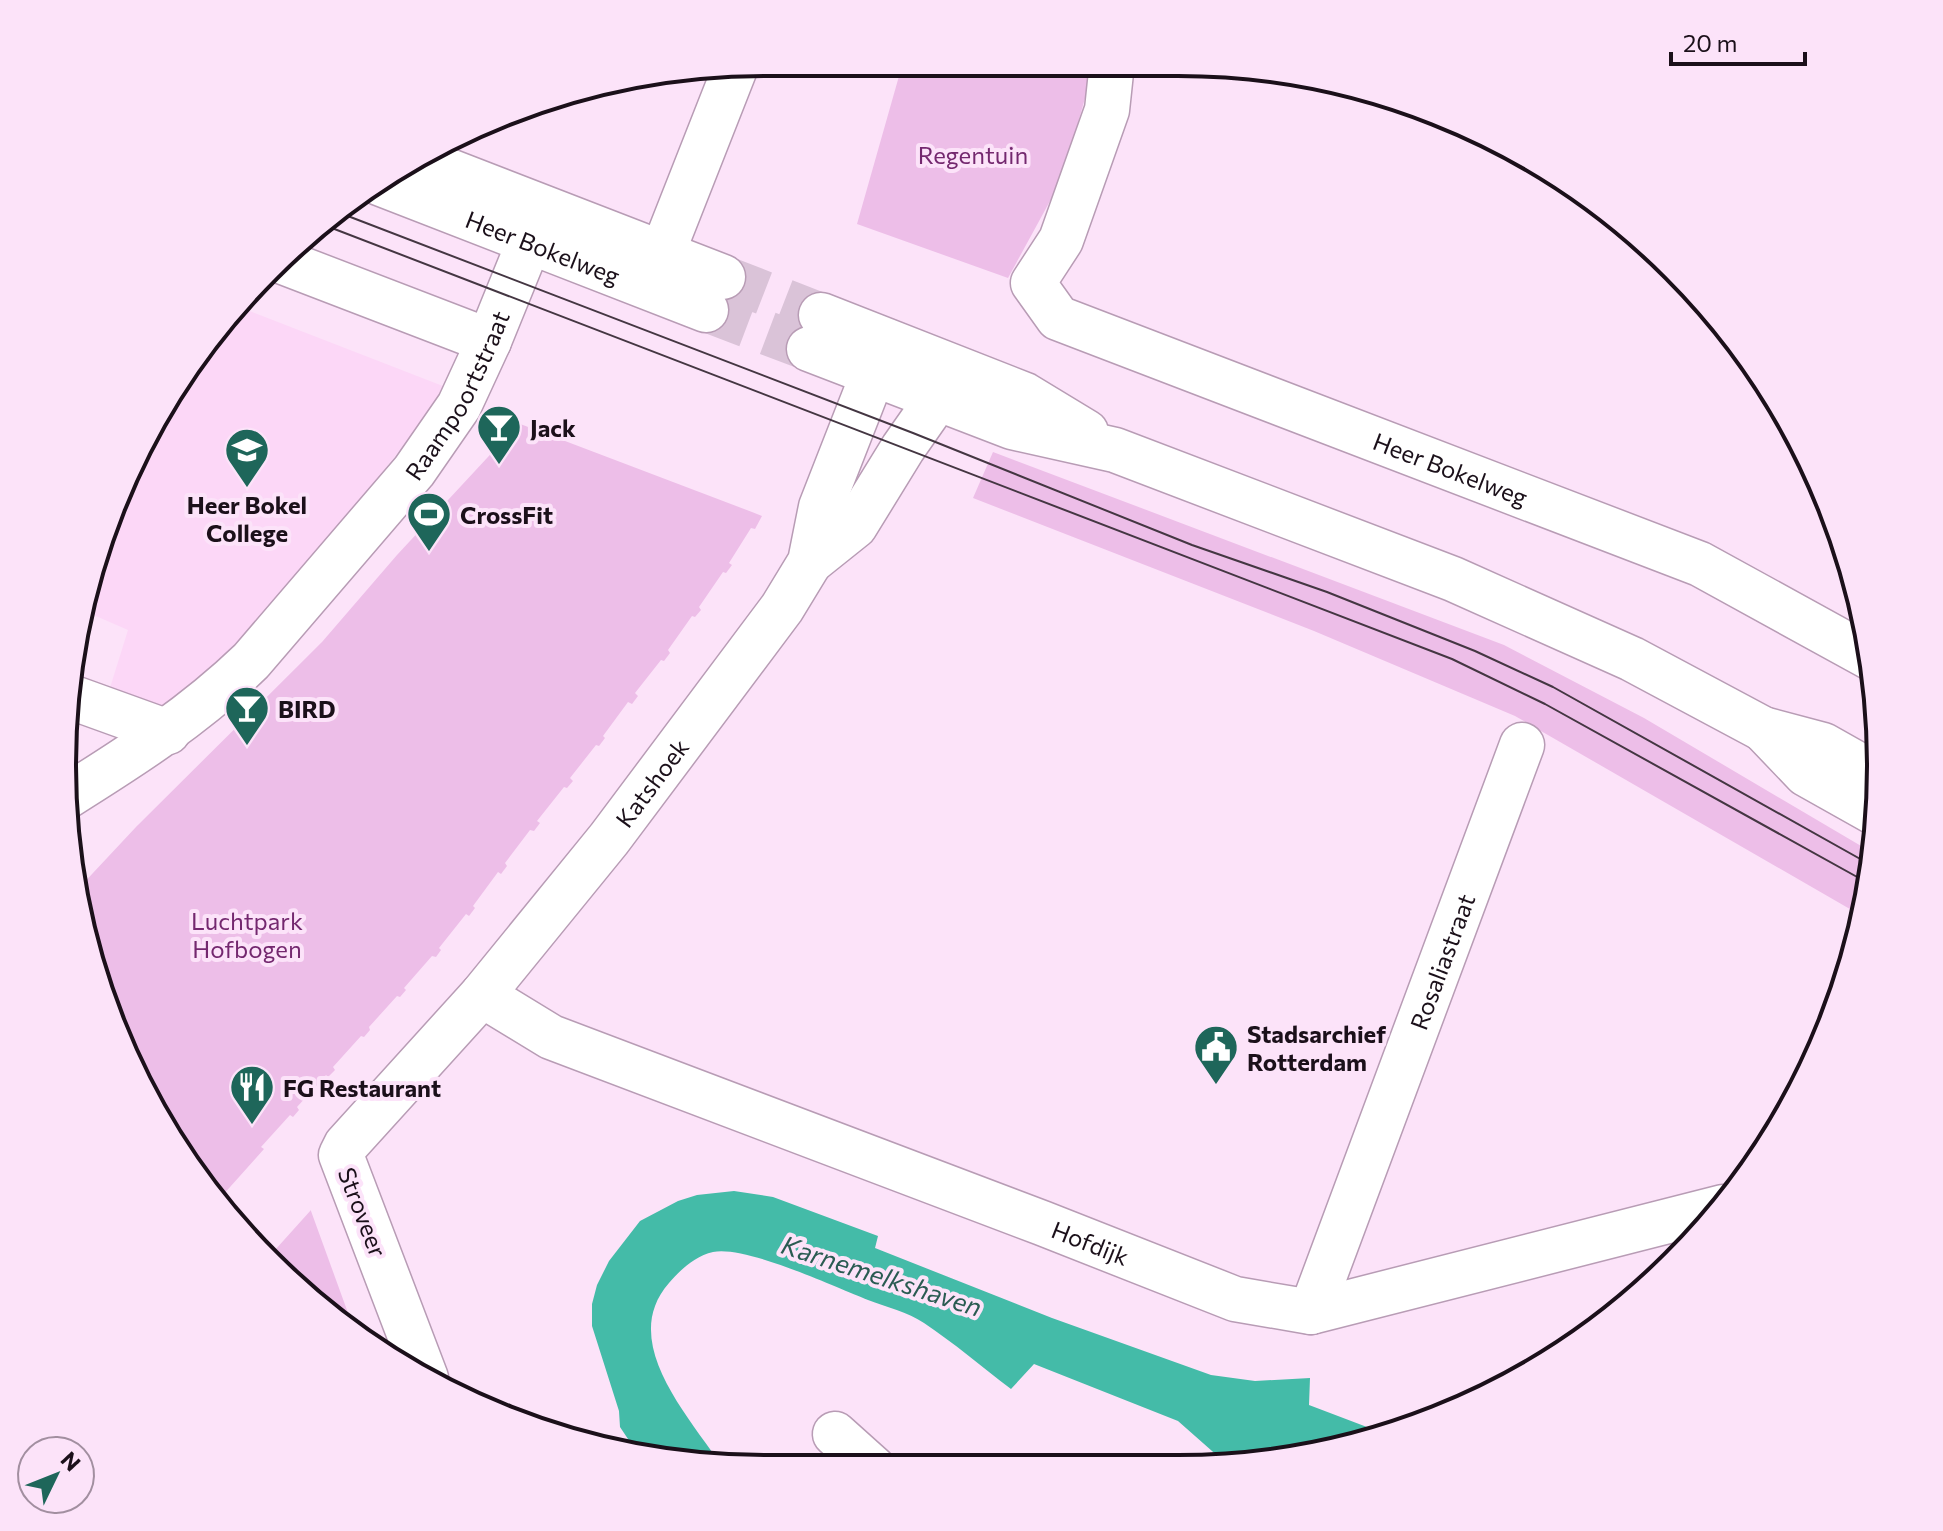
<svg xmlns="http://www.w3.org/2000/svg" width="1943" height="1531" font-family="Commissioner,sans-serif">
  <rect width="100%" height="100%" fill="#fce3f9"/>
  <path fill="#fcd7f7" d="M 239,307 L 448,388 L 311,564 L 171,711 L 109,691 L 128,630 L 82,610 L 86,584 L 156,414 Z"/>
  <path fill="#edbee8" d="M 903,62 L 1095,63 L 1062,179 L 1008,278 L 857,224 Z
    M 515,422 L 752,512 L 762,516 L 755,529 L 751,528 L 729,563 L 732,565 L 726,573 L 723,572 L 699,607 L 701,610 L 695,617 L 692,616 L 668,650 L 670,653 L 664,661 L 661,660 L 635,693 L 638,696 L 632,704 L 628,702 L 603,736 L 605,738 L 599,746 L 596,745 L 570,778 L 573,781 L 567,788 L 564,787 L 537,821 L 540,823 L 534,831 L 530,830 L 505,863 L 507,866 L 501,874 L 498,872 L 473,906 L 475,908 L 469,916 L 466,914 L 439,948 L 441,950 L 436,957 L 432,956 L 404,988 L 406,990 L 400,997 L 397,996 L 369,1027 L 370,1030 L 364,1037 L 361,1036 L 333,1067 L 335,1070 L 328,1077 L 326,1075 L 297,1107 L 299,1110 L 293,1117 L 290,1115 L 261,1147 L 264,1149 L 222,1196 L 219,1194 L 217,1196 L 156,1118 L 86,948 L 78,889 L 136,827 L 322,642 L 397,555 L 500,444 Z
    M 993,452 L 1504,645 L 1644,718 L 1873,853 L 1862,916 L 1515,716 L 1314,631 L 973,498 Z
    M 311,1210 L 311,1211 L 356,1335 L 266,1260 Z"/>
  <path fill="#44bba8" d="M 734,1191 L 773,1197 L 878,1236 L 875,1248 L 1052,1318 L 1211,1375 L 1255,1381 L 1310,1378 L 1309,1405 L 1388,1435 L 1229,1466 L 1178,1421 L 1034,1364 L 1011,1389 C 982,1367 954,1343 924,1323 C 908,1312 886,1307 868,1300 C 835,1287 745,1245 713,1252 C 695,1256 680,1270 669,1283 C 618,1341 688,1415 721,1465 L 640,1457 L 620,1427 L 619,1411 L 592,1326 L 592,1304 L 597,1285 L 609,1261 L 640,1221 L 678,1201 L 697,1195 Z"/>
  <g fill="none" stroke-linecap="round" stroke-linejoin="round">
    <path stroke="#dac3d8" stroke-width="44" stroke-dasharray="44 22" stroke-linecap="butt" d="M 723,277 L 821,315
      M 706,310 L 809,349"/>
    <g stroke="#b89cb5" stroke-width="47">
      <g id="minor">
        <path id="s1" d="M 1112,63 L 1107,110 L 1061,240 L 1033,283 L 1058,318 L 1700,564 L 1871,658"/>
        <path d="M 407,161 L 444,169 L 723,277"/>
        <path id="s2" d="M 379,183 L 706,310"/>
        <path d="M 278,260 L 489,341"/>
        <path d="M 651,282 L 736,66"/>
        <path d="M 821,315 L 1025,395 L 1086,432"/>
        <path d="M 809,349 L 1012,427 L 1115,450 L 1453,579 L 1632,659 L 1763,729 L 1823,745 L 1878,776"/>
        <path d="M 810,562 L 855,526 L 903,448 L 938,398 L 948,373"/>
        <path d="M 71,697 L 168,732"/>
        <path d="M 1763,729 L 1806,774 L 1879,815"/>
        <path id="s3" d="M 66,797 C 133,755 194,716 251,661 L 414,471 L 459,406 L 489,341 L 543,208"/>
        <path id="s4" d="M 482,995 L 551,1037 L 1042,1223 L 1235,1299 L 1311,1312 L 1723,1207"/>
        <path id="s5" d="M 1311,1312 L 1522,745"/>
        <path id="s6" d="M 426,1378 L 341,1155 L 346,1145 L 482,995 L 609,839 L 782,608 L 810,562 L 821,507 L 886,341"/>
        <path d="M 835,1434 L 874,1469"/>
      </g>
    </g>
    <use href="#minor" stroke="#fff" stroke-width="44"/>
    <path stroke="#443642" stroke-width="2" d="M 340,213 L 913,433 L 1192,545 L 1327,592 L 1475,651 L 1553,687 L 1871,865
      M 324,225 L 1452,659 L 1545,704 L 1868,883"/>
  </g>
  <defs>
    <g id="bar-pin" transform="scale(2.3)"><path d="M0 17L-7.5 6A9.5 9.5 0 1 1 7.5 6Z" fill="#1e665a" stroke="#fce3f9"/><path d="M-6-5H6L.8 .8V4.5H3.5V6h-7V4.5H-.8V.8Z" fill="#fff"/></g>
    <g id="school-pin" transform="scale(2.3)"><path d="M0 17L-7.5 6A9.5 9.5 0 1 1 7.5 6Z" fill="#1e665a" stroke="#fce3f9"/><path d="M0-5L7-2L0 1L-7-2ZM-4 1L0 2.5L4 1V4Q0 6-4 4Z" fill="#fff"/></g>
    <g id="stadium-pin" transform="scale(2.3)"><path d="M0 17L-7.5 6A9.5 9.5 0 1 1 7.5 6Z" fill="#1e665a" stroke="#fce3f9"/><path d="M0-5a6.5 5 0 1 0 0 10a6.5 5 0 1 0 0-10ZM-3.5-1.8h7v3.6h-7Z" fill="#fff"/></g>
    <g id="civic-pin" transform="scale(2.3)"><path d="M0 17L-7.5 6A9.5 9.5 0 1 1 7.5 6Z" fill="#1e665a" stroke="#fce3f9"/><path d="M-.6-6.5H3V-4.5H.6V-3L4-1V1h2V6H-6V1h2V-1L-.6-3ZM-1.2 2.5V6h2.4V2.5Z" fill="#fff"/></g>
    <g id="restaurant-pin" transform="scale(2.3)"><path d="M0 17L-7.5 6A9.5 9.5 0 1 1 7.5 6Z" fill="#1e665a" stroke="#fce3f9"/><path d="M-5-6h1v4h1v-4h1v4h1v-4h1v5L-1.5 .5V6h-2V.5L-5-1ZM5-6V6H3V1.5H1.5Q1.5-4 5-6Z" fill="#fff"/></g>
  </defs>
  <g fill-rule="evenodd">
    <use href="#bar-pin" x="499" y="427"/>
    <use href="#school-pin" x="247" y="450"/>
    <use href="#stadium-pin" x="429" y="514"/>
    <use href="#bar-pin" x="247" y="708"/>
    <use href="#civic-pin" x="1216" y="1047"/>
    <use href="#restaurant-pin" x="252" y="1087"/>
  </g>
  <g text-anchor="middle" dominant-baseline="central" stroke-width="8" stroke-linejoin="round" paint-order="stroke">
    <g font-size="24" fill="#74286f" stroke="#fce3f9">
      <text x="973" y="154">Regentuin</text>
      <text x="247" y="920">Luchtpark<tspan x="247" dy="28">Hofbogen</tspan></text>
    </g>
    <g font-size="24" fill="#1b101a" stroke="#fce3f9">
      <text stroke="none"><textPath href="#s2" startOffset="176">Heer Bokelweg</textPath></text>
      <text stroke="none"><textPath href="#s3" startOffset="568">Raampoortstraat</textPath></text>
      <text stroke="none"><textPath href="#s1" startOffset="700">Heer Bokelweg</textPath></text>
      <text stroke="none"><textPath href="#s6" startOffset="724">Katshoek</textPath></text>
      <text stroke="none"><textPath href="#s5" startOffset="374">Rosaliastraat</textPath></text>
      <text transform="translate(363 1212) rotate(69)">Stroveer</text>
      <text stroke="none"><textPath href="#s4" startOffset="658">Hofdijk</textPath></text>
    </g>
    <g font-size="24" font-weight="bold" fill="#1b101a" stroke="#fce3f9" text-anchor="start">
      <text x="530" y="427">Jack</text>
      <text x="247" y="504" text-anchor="middle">Heer Bokel<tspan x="247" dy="28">College</tspan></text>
      <text x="460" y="514">CrossFit</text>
      <text x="278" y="708">BIRD</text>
      <text x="1247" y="1033">Stadsarchief<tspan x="1247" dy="28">Rotterdam</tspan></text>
      <text x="283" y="1087">FG Restaurant</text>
    </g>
    <g font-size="26" font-style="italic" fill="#2a5b52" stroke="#fce3f9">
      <text transform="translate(882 1275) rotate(18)">Karnemelkshaven</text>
    </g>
  </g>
  <path d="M0 0H1943V1531H0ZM765 76H1178A689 689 0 0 1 1867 765V766A689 689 0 0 1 1178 1455H765A689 689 0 0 1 76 766V765A689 689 0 0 1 765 76Z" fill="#fce3f9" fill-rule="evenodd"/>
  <path fill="none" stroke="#1b101a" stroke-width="4" d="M765 76H1178A689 689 0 0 1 1867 765V766A689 689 0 0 1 1178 1455H765A689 689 0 0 1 76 766V765A689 689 0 0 1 765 76Z"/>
  <g transform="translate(56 1475) rotate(47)"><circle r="38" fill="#fce3f9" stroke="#a28fa0" stroke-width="2"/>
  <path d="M0-6L14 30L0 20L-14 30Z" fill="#1e665a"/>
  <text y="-12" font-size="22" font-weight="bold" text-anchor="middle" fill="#1b101a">N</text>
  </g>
  <path d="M1671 52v12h134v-12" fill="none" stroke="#1b101a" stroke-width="4"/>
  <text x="1683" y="52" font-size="24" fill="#1b101a" stroke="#fce3f9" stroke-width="6" paint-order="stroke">20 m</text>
</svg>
